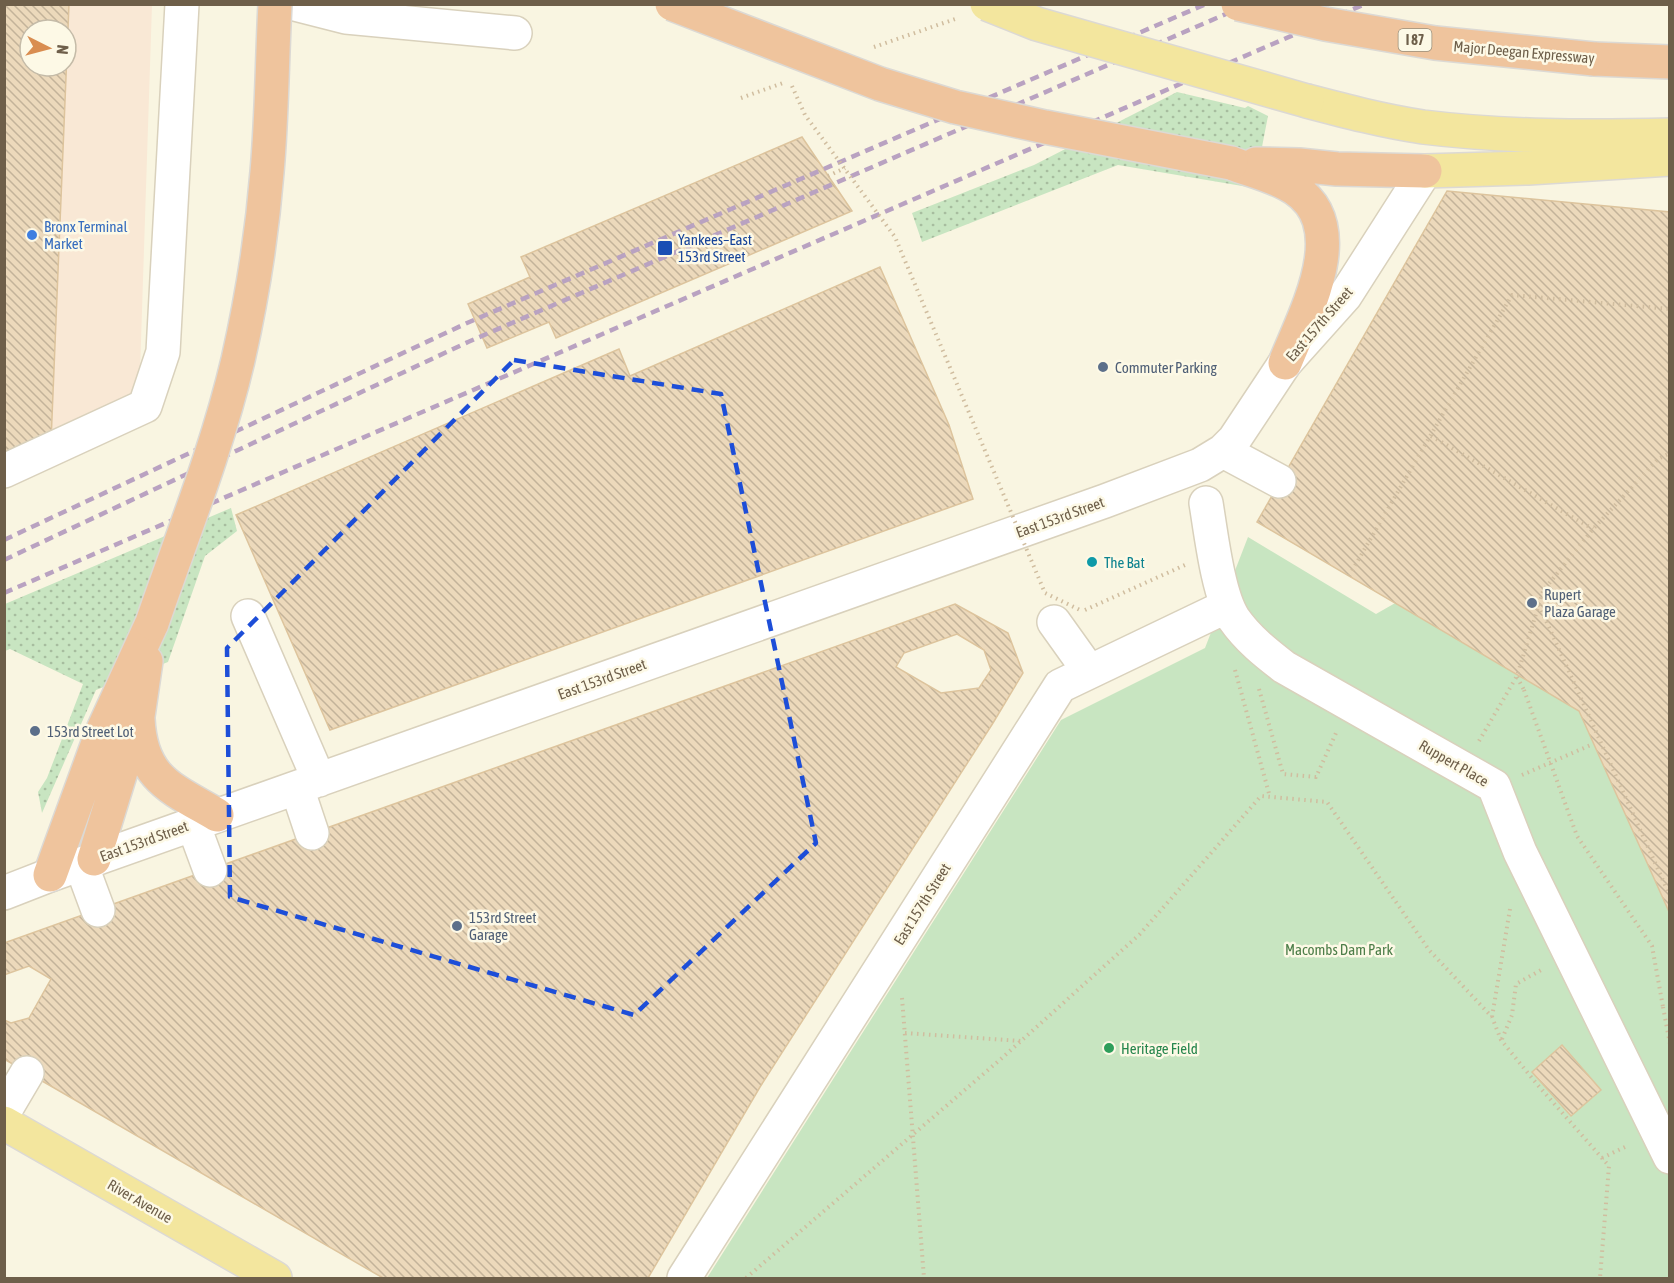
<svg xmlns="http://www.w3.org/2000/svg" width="1674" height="1283" font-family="'Asap Condensed',sans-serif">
  <defs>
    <pattern id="grass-dots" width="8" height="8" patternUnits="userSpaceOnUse" patternTransform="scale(1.5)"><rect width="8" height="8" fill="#c8e5c1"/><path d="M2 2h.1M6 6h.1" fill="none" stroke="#a7bd9f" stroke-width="1.8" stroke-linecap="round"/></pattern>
    <pattern id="building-back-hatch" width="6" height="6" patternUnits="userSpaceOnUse" patternTransform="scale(1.5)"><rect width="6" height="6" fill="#ecd9bb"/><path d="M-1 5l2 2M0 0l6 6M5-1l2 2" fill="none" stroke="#c3b39a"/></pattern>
  </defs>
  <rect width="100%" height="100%" fill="#f9f5e1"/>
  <path fill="#f9e8d5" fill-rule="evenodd" d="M 5,5 L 152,5 L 139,402 L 5,461 ZM 30,30 L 66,30 L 66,66 L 30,66 Z"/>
  <path fill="url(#grass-dots)" d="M 1177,92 L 1245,108 L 1248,106 L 1268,116 L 1254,188 L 1118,165 L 922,242 L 912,213 L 1034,165 Z
    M 231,508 L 237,531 L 205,556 L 168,662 L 96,690 L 42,813 L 38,792 L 47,778 L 83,684 L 10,649 L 5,651 L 5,604 Z"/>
  <path fill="#c8e5c1" d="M 1447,191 L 1669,212 L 1669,1278 L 707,1278 L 1061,720 L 1205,648 L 1248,537 L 1376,614 L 1397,602 L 1257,522 Z"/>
  <path fill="url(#building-back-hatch)" stroke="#ddc49d" stroke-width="1.5" fill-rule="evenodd" d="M 4,4 L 69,4 L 51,442 L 4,462 ZM 30,30 L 66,30 L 66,66 L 30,66 Z
    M 802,137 L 852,211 L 556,338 L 549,322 L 487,348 L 468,304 L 530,277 L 521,257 Z
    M 1447,191 L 1670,212 L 1670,914 L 1579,711 L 1257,522 Z
    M 880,267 L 949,425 L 973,499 L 330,730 L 236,515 L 619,349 L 630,376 Z
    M 955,604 L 1008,633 L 1023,673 L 993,723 L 760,1087 L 648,1278 L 383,1278 L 4,1059 L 4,1020 L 11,1023 L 29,1018 L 51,979 L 29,966 L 4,975 L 4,943 ZM 957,634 L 984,650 L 991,670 L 979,688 L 941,693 L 896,667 L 904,653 Z
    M 1562,1045 L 1601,1090 L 1571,1116 L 1532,1072 Z"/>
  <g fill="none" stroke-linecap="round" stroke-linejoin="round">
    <g stroke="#d9d1bc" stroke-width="36">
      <path id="minor" d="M 295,4 L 346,17 L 515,33
        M 1223,451 L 1279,481
        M 4,471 L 145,406 L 163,352 L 182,4
        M 1206,503 C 1211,533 1218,595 1234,619 C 1248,639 1266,653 1284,667 L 1494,786 L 1520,852 L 1670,1157
        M 248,616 L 319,780
        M 1054,622 L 1089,671
        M 297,788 L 312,833
        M 193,824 L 210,870
        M 81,864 L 98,910
        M 4,893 L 50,875 L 1105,501 L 1200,465 L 1223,451 L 1234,440 L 1285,363 L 1345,296 L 1425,171
        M 4,1112 L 27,1073
        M 684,1278 L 1060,686 L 1227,606"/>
    </g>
    <g stroke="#dcd9d4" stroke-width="36">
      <path id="major" d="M 1307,101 C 1345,111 1383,121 1423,127 C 1504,137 1588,137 1670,135
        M 1425,171 L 1528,168 L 1670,159
        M 4,1123 L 275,1278"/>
    </g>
    <g stroke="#dcd9d4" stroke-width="36">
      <path id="highway" d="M 1594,59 L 1670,62
        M 1231,163 C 1252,171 1276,176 1295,189 C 1353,228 1304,315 1285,363
        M 1256,164 L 1299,165 L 1337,169 L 1425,171
        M 138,719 C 141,779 171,788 217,815
        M 94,859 L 138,716 L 146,661
        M 50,875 L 102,732 L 152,623"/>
    </g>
    <path stroke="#d0bd9f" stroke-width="4" stroke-dasharray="1.5 4.5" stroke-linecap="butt" d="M 874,47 L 958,18
      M 828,176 L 845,168
      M 1431,436 L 1593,529
      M 1349,576 L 1512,295 L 1670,309
      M 1539,605 L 1670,896
      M 1085,610 L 1185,565
      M 1235,670 L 1270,797
      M 1517,677 L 1524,690
      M 1259,689 L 1283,774 L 1316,777 L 1336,733
      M 1479,741 L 1517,676 L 1543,591 L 1593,529 L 1658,459 L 1670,453
      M 1522,775 L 1593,744
      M 902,998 L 924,1278
      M 1663,1007 L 1670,1044
      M 1492,1017 L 1510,909
      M 905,1033 L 1021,1041
      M 1502,1039 L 1512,1015 L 1516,984 L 1543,969
      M 1602,1158 L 1629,1145
      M 746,1278 L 1002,1058 L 1140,934 L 1261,796 L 1327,802 L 1429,950 L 1492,1017 L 1501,1040 L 1536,1083 L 1609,1166 L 1600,1278"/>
    <use href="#minor" stroke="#fff" stroke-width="33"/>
    <use href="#major" stroke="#f3e69e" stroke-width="33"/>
    <use href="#highway" stroke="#efc49d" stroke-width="33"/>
    <path stroke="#b9a2c1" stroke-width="4.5" stroke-dasharray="9 6" stroke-linecap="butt" d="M 4,540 L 467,323 L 1206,4
      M 4,560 L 468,342 L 1249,4
      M 4,593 L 1365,4"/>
    <g stroke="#dcd9d4" stroke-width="36" stroke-linecap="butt">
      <path id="major-bridge" d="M 987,4 L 1037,24 L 1307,101"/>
    </g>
    <g stroke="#dcd9d4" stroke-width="36" stroke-linecap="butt">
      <path id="highway-bridge" d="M 672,4 L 880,84 L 955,107 L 1045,127 L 1231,163
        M 1238,4 L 1325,24 L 1435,43 L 1594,59
        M 152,623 C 182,536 217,450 238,360 C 252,298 262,235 267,172 C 272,117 272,60 275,4"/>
    </g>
    <path stroke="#d0bd9f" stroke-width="4" stroke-dasharray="1.5 4.5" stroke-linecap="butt" d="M 792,86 L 805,115 L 895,237 L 1045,593 L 1082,611
      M 741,98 L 786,82
      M 1524,690 L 1577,836 L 1652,946 L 1663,1007"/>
    <use href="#major-bridge" stroke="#f3e69e" stroke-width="33"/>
    <use href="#highway-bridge" stroke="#efc49d" stroke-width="33"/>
  </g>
  <path fill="none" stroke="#1d4ed8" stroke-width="4.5" stroke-dasharray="12 8" stroke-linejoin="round" d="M 514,360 L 721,394 L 816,843 L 634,1015 L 230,897 L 227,648 Z"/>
  <circle fill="#3f7fe0" stroke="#fdf9e6" stroke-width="2" cx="32" cy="235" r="6"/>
  <rect fill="#1a4fb4" stroke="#fdf9e6" stroke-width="2" x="657" y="240" width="16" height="16" rx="3"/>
  <g fill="#5c6f8a" stroke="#fdf9e6" stroke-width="2">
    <circle cx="1103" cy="367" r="6"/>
    <circle cx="1532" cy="603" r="6"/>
    <circle cx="35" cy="731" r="6"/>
    <circle cx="457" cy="926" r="6"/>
  </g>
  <circle fill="#0f9aa8" stroke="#fdf9e6" stroke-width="2" cx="1092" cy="562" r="6"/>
  <circle fill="#2e9e5b" stroke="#fdf9e6" stroke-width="2" cx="1109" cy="1048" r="6"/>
  <g text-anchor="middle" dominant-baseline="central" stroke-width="5" stroke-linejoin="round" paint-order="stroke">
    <rect fill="#fdf9e6" stroke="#998d79" stroke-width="1.5" x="1398.5" y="29" width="33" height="22" rx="4.5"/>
    <g font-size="14" font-weight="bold" fill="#6e5f4a">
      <text x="1415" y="40">I 87</text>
    </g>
    <g font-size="15" fill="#6e5f4a" stroke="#fdf9e6">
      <text transform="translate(1524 52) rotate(5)">Major Deegan Expressway</text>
      <text transform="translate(1319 324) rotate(-49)">East 157th Street</text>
      <text transform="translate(1060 517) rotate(-20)">East 153rd Street</text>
      <text transform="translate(602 679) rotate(-20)">East 153rd Street</text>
      <text transform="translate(1454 763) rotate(30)">Ruppert Place</text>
      <text transform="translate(144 841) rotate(-20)">East 153rd Street</text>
      <text transform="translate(922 904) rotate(-58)">East 157th Street</text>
      <text transform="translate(140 1201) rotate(30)">River Avenue</text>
    </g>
    <g font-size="15" fill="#366cbe" stroke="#fdf9e6" text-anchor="start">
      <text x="44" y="226">Bronx Terminal<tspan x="44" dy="17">Market</tspan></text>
    </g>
    <g font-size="15" fill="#164399" stroke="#fdf9e6" text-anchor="start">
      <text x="678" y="239">Yankees–East<tspan x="678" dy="17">153rd Street</tspan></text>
    </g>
    <g font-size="15" fill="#4e5e75" stroke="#fdf9e6" text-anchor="start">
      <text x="1115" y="367">Commuter Parking</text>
      <text x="1544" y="594">Rupert<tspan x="1544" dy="17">Plaza Garage</tspan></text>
      <text x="47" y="731">153rd Street Lot</text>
      <text x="469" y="917">153rd Street<tspan x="469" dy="17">Garage</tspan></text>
    </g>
    <g font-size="15" fill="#0d838f" stroke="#fdf9e6" text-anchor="start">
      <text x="1104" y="562">The Bat</text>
    </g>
    <g font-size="15" fill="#4d7e49" stroke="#fdf9e6">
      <text x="1339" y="949">Macombs Dam Park</text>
    </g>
    <g font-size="15" fill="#27864d" stroke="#fdf9e6" text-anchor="start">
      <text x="1121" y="1048">Heritage Field</text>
    </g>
  </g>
  <rect width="1674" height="1283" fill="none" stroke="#6e5f4a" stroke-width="12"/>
  <g transform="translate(48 48) rotate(96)"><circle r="28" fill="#fdf9e6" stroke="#c4bba8" stroke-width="1.5"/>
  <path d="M0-4.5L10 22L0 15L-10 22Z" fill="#d98d50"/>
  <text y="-9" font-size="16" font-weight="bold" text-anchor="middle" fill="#6e5f4a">N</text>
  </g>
</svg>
